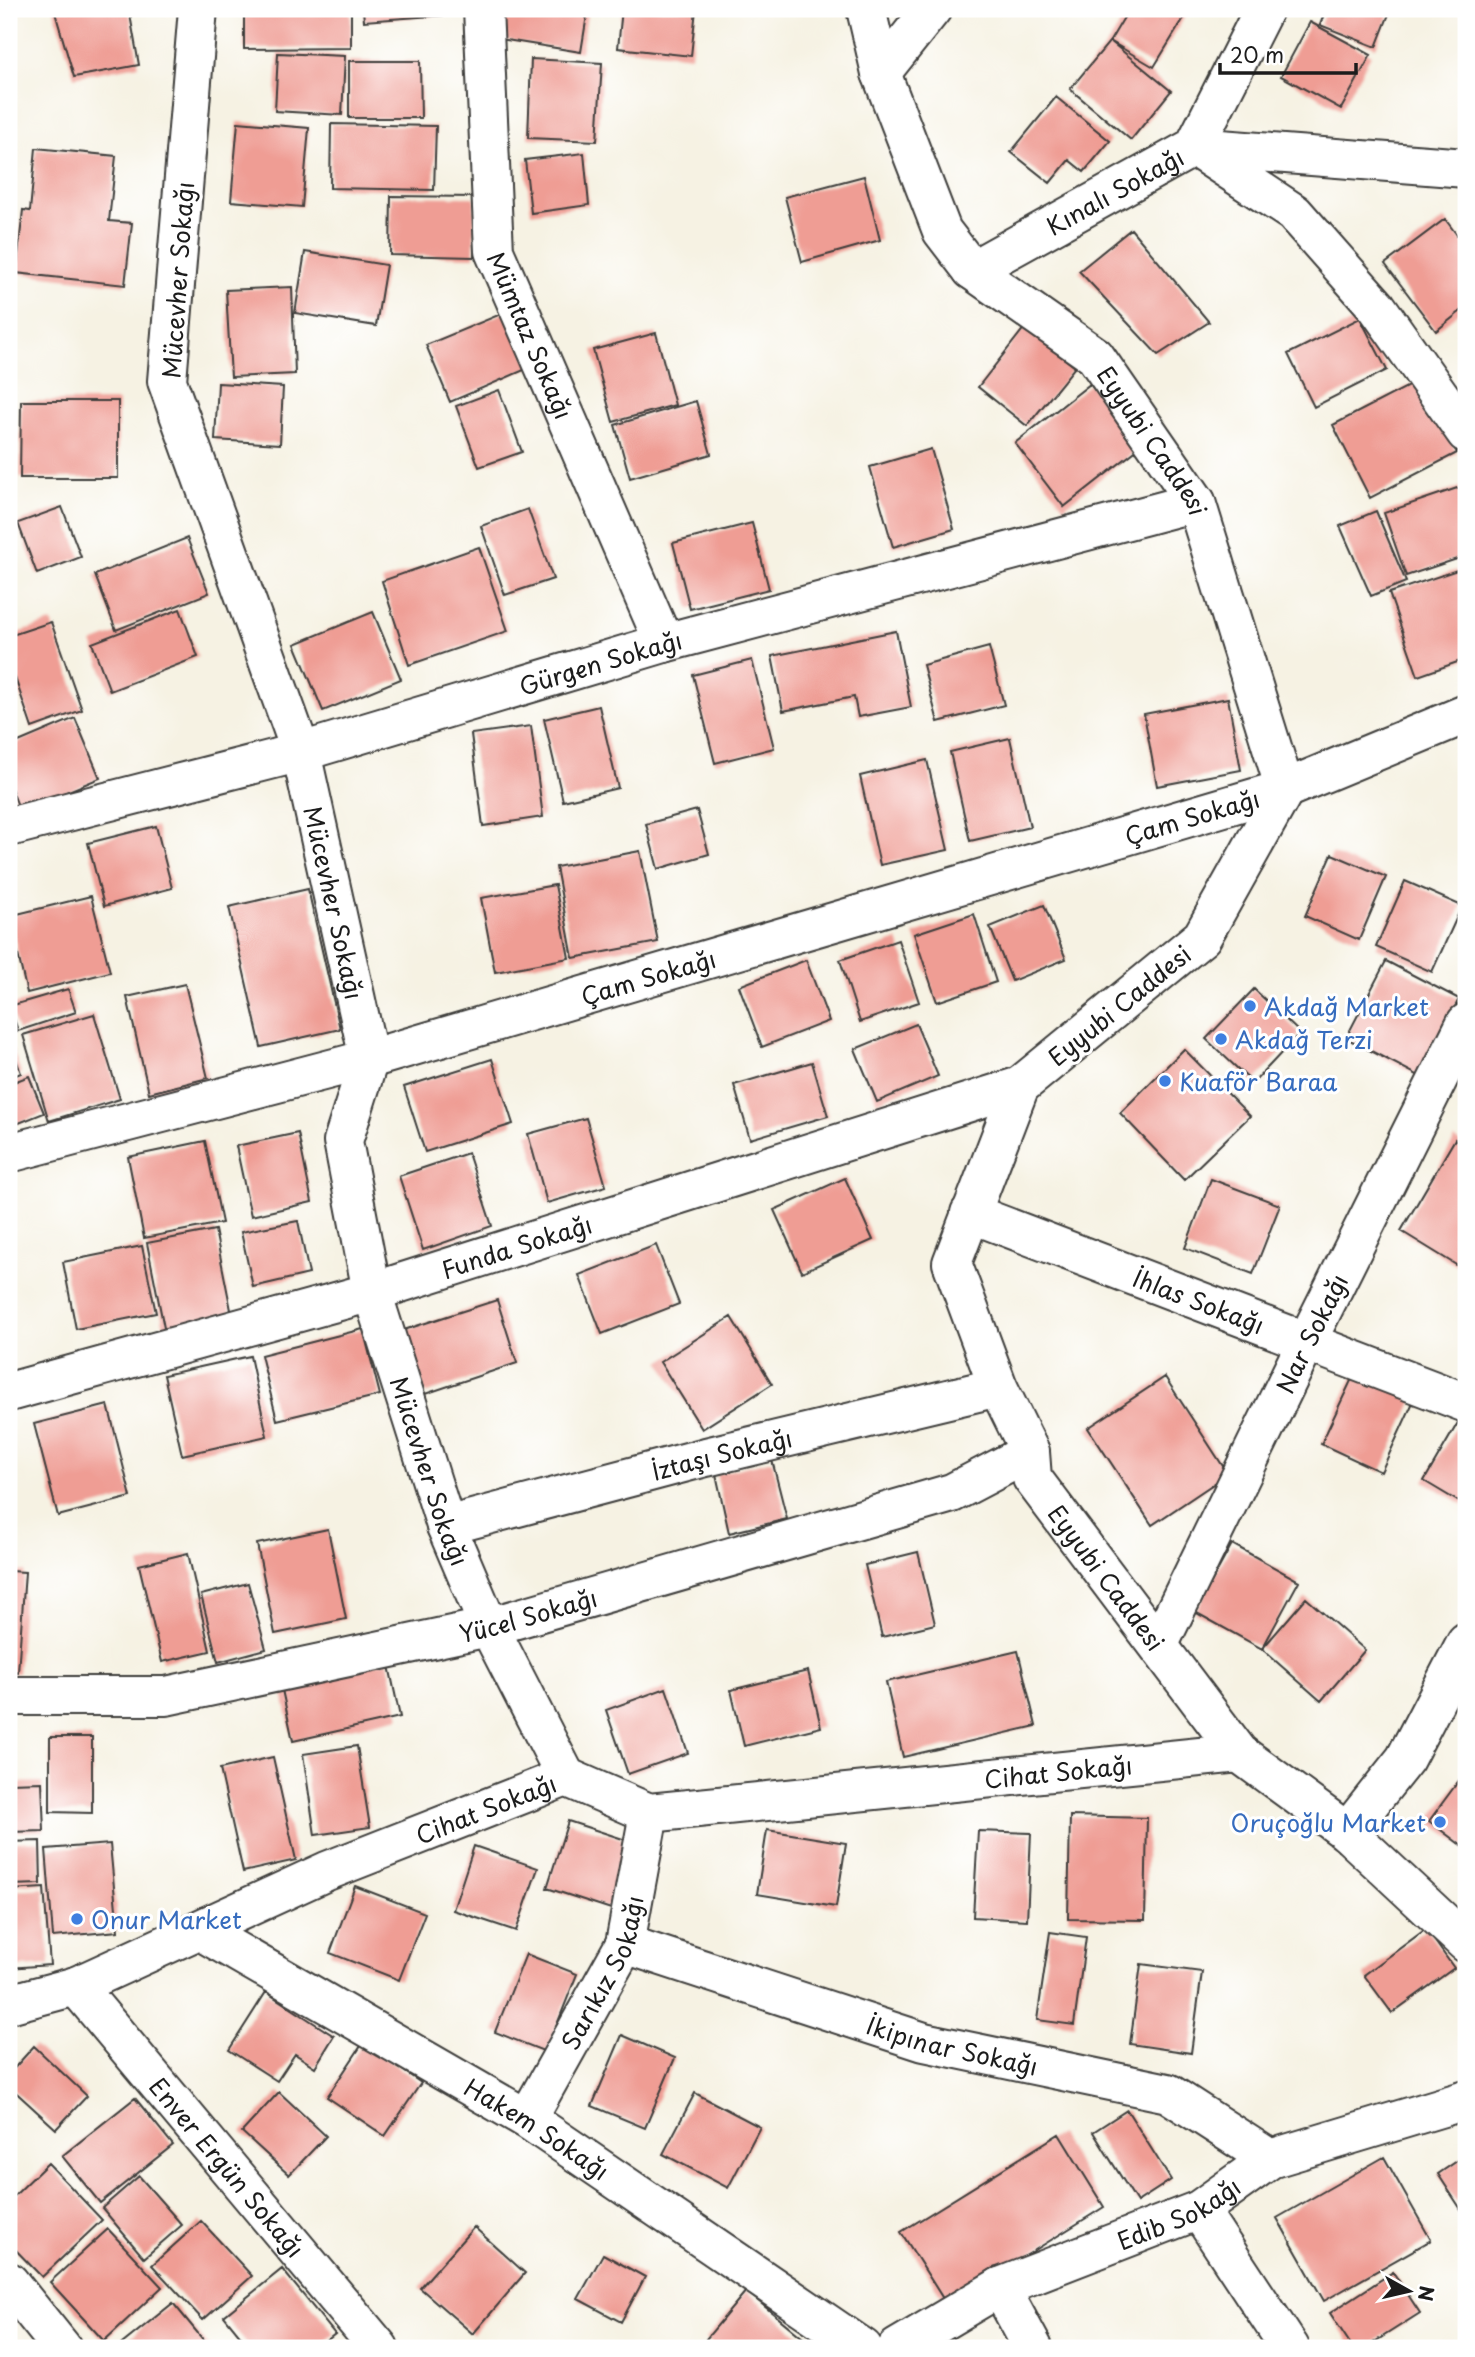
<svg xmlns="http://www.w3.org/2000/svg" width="1475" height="2357" font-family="'Playpen Sans',sans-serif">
  <rect width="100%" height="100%" fill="#fff"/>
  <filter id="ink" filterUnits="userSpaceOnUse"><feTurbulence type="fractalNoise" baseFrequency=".0143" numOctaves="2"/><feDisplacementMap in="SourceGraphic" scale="14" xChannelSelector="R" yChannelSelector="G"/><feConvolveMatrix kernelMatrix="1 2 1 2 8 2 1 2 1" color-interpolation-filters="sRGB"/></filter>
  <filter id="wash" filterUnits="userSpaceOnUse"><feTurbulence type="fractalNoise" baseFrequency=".00686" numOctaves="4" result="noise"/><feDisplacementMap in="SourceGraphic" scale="28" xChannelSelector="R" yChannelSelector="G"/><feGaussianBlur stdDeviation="1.57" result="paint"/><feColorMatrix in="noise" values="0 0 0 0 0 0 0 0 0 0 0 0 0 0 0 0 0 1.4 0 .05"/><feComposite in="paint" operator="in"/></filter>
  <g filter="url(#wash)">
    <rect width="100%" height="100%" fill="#f6f2e3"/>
    <g id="blocks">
      <path fill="#ef9d94" d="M 54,9 L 129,9 L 139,65 L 74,77 Z
        M 244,9 L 351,9 L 351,48 L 244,49 Z
        M 363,9 L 445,9 L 446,15 L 364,21 Z
        M 505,9 L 588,9 L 581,52 L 500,39 Z
        M 622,9 L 696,9 L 691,56 L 618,48 Z
        M 1129,9 L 1180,9 L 1187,13 L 1154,67 L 1110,41 L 1171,91 L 1131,140 L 1070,89 L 1110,41 Z
        M 1326,9 L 1391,9 L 1376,47 L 1320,25 Z
        M 1310,22 L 1371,55 L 1341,109 L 1281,76 Z
        M 278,53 L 345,56 L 342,115 L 275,111 Z
        M 531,59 L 602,63 L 597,141 L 528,138 Z
        M 349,61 L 420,61 L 421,118 L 349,118 Z
        M 1056,97 L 1110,141 L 1084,172 L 1069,160 L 1050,183 L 1011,152 Z
        M 238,122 L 309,128 L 302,207 L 231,201 Z
        M 331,124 L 436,126 L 434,190 L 330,188 Z
        M 36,148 L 116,156 L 109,221 L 132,223 L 125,285 L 16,273 L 23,210 L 30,211 Z
        M 584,153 L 589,205 L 531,213 L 525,160 Z
        M 864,176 L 880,240 L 802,262 L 785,197 Z
        M 391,196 L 475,197 L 474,257 L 390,255 Z
        M 1445,219 L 1466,247 L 1466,307 L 1436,331 L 1385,264 Z
        M 1131,229 L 1209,322 L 1158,355 L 1079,271 Z
        M 305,252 L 386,265 L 376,326 L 295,313 Z
        M 292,287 L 295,374 L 231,377 L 226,290 Z
        M 508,311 L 531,367 L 450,402 L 426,345 Z
        M 1360,318 L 1387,370 L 1314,407 L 1288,354 Z
        M 1025,327 L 1075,367 L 1027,426 L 978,387 Z
        M 656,333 L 675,405 L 613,422 L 593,350 Z
        M 1420,380 L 1457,453 L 1370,498 L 1333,425 Z
        M 218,383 L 283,387 L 280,444 L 215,440 Z
        M 1090,384 L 1139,448 L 1064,507 L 1015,443 Z
        M 499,390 L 522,452 L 479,467 L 456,406 Z
        M 21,401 L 118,401 L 118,478 L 20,478 Z
        M 696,401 L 711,454 L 630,478 L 615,425 Z
        M 931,449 L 954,529 L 893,547 L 870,467 Z
        M 1466,485 L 1466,556 L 1406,576 L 1384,513 Z
        M 62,507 L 81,557 L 37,574 L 18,523 Z
        M 528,509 L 553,579 L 505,595 L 481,526 Z
        M 1376,511 L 1406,582 L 1371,596 L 1340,526 Z
        M 752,523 L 769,589 L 690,609 L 673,543 Z
        M 187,538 L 209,593 L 116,630 L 95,575 Z
        M 479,547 L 508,631 L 409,665 L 382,581 Z
        M 1457,570 L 1466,596 L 1466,659 L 1418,676 L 1389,593 Z
        M 180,609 L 198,657 L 110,691 L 92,643 Z
        M 373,612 L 401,679 L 323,711 L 295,644 Z
        M 51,622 L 82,710 L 32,728 L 9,660 L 9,636 Z
        M 896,631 L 911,707 L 858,717 L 854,697 L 783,711 L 772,656 Z
        M 989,647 L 1004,705 L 938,722 L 923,665 Z
        M 752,660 L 774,748 L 715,763 L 693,675 Z
        M 1228,698 L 1241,770 L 1157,786 L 1144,714 Z
        M 599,706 L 618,788 L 563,801 L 544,719 Z
        M 75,718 L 100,778 L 20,811 L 9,783 L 9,746 Z
        M 531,726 L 543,817 L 483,826 L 471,734 Z
        M 1010,738 L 1030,827 L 970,841 L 950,752 Z
        M 927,760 L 948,850 L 880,865 L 860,776 Z
        M 697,810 L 709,854 L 658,869 L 646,824 Z
        M 156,826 L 172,888 L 104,906 L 88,843 Z
        M 640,851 L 658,942 L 573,958 L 556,867 Z
        M 1332,854 L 1386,877 L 1359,940 L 1305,916 Z
        M 1405,881 L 1462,906 L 1432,972 L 1376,947 Z
        M 555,885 L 569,958 L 495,972 L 481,898 Z
        M 308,889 L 340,1029 L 261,1047 L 229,907 Z
        M 91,896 L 110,972 L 27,993 L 9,916 Z
        M 1044,905 L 1066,959 L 1012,981 L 990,927 Z
        M 974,914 L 996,982 L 937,1002 L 914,934 Z
        M 898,940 L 919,1002 L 860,1022 L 840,960 Z
        M 806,960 L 829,1021 L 762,1047 L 739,986 Z
        M 1386,961 L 1459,999 L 1419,1076 L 1346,1038 Z
        M 185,984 L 208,1078 L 149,1093 L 127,997 Z
        M 68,989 L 76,1012 L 18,1031 L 10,1006 Z
        M 1254,989 L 1300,1033 L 1253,1083 L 1206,1039 Z
        M 94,1014 L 120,1099 L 49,1121 L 23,1035 Z
        M 916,1024 L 938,1076 L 877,1102 L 855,1049 Z
        M 9,1040 L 21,1073 L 9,1078 Z
        M 1184,1049 L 1250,1116 L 1184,1180 L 1120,1113 Z
        M 492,1059 L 513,1124 L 425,1152 L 404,1087 Z
        M 812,1062 L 828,1116 L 750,1139 L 734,1085 Z
        M 29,1076 L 44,1113 L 9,1127 L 9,1084 Z
        M 586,1118 L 606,1186 L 547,1203 L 528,1134 Z
        M 298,1133 L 312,1202 L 251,1216 L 236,1146 Z
        M 1455,1139 L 1466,1146 L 1466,1271 L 1401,1231 Z
        M 205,1141 L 222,1223 L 144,1238 L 128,1157 Z
        M 468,1153 L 492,1226 L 423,1250 L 399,1176 Z
        M 845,1178 L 873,1240 L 802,1272 L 774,1210 Z
        M 1211,1179 L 1280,1205 L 1253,1274 L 1185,1248 Z
        M 298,1221 L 309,1274 L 253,1287 L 241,1232 Z
        M 215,1230 L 234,1325 L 166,1338 L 147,1243 Z
        M 656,1245 L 679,1304 L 602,1334 L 579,1275 Z
        M 142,1246 L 156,1313 L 76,1329 L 63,1262 Z
        M 497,1300 L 517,1363 L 425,1394 L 404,1330 Z
        M 731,1317 L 772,1384 L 702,1429 L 660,1362 Z
        M 363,1329 L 380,1395 L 277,1420 L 261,1355 Z
        M 250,1356 L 267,1436 L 182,1455 L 164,1375 Z
        M 1356,1370 L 1415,1398 L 1381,1472 L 1321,1444 Z
        M 1165,1377 L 1228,1474 L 1152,1525 L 1088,1428 Z
        M 108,1405 L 131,1497 L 58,1516 L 34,1424 Z
        M 1463,1414 L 1466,1416 L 1466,1506 L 1424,1481 Z
        M 772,1460 L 787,1519 L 729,1533 L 716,1474 Z
        M 328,1529 L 346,1619 L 275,1634 L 257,1544 Z
        M 1232,1544 L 1299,1581 L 1262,1649 L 1195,1612 Z
        M 918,1552 L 935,1624 L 882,1637 L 865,1565 Z
        M 188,1553 L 210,1651 L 162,1662 L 139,1565 Z
        M 9,1571 L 25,1572 L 18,1673 L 9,1672 Z
        M 248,1583 L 266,1649 L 218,1662 L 201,1595 Z
        M 1306,1598 L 1365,1650 L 1321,1701 L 1262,1649 Z
        M 1018,1651 L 1036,1726 L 903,1757 L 886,1682 Z
        M 388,1661 L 400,1717 L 293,1741 L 281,1685 Z
        M 808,1671 L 821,1727 L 744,1746 L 731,1690 Z
        M 666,1688 L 688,1753 L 628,1774 L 606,1710 Z
        M 50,1737 L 92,1737 L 92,1813 L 50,1812 Z
        M 357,1746 L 370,1827 L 315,1835 L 303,1754 Z
        M 273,1757 L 296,1860 L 243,1872 L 220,1769 Z
        M 1466,1771 L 1466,1849 L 1429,1821 Z
        M 42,1782 L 44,1831 L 9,1832 L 9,1783 Z
        M 1070,1816 L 1147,1818 L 1145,1920 L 1068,1919 Z
        M 568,1821 L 635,1843 L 614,1910 L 547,1888 Z
        M 767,1830 L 846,1843 L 836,1907 L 757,1894 Z
        M 978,1831 L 1031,1833 L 1027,1920 L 973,1917 Z
        M 40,1841 L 41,1884 L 9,1885 L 9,1842 Z
        M 110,1844 L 118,1931 L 53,1937 L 46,1849 Z
        M 474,1846 L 538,1868 L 516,1931 L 453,1910 Z
        M 355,1886 L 425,1913 L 399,1980 L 330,1953 Z
        M 44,1888 L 50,1965 L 9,1968 L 9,1890 Z
        M 1426,1929 L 1454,1968 L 1392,2013 L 1364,1975 Z
        M 1050,1932 L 1086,1937 L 1074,2025 L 1037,2020 Z
        M 526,1954 L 577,1974 L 546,2052 L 495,2032 Z
        M 1141,1964 L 1202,1972 L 1191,2053 L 1130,2044 Z
        M 266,1992 L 334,2036 L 315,2067 L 295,2054 L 277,2081 L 229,2050 Z
        M 622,2035 L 675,2058 L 645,2128 L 592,2106 Z
        M 363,2043 L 421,2083 L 385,2136 L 327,2097 Z
        M 34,2046 L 87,2096 L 56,2129 L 9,2086 L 9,2074 Z
        M 279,2092 L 326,2136 L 289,2175 L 242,2132 Z
        M 695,2093 L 760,2127 L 728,2188 L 663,2154 Z
        M 135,2098 L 173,2145 L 100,2203 L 62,2156 Z
        M 1127,2110 L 1171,2180 L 1137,2202 L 1093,2132 Z
        M 1059,2134 L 1104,2207 L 947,2305 L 901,2232 Z
        M 1466,2155 L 1466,2217 L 1438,2174 Z
        M 1384,2157 L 1431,2240 L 1324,2301 L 1277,2218 Z
        M 48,2163 L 102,2220 L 42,2277 L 9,2243 L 9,2201 Z
        M 139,2176 L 182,2225 L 144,2258 L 102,2208 Z
        M 201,2221 L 252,2276 L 203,2320 L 152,2265 Z
        M 474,2227 L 525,2273 L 473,2334 L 420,2288 Z
        M 108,2229 L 162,2287 L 104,2341 L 50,2282 Z
        M 603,2254 L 645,2277 L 621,2322 L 578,2299 Z
        M 282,2269 L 335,2334 L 317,2348 L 250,2348 L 224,2316 Z
        M 1393,2272 L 1420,2313 L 1365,2348 L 1353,2348 L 1330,2313 Z
        M 746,2291 L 815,2348 L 718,2348 L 706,2339 Z
        M 173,2303 L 210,2348 L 117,2348 Z"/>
    </g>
  </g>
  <g filter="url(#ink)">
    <use href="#blocks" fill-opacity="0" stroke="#3d3c3a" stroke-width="2"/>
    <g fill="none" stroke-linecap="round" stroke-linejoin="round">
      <g stroke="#3d3c3a" stroke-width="42">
        <g id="minor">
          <path id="s1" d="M 198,9 L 167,381 L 301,752 L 369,1059 L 343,1141 L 372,1292 L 446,1526 L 489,1627 L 566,1777"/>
          <path id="s2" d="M 483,9 L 494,251 L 664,643"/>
          <path d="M 881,73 L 932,9"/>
          <path d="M 1466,168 L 1194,147 L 1294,213 L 1377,307 L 1466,433"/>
          <path id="s3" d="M 972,270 L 1194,147 L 1264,9"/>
          <path id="s4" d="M 9,827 L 301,752 L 664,643 L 1196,502"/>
          <path id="s5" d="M 9,1153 L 369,1059 L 1285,789 L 1466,714"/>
          <path id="s6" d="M 970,1213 L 1466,1403"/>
          <path id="s7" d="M 9,1392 L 372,1292 L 1020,1086"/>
          <path id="s8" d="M 446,1526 L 706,1457 L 998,1387"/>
          <path id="s9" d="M 1159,1644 L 1306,1343 L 1466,1023"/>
          <path id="s10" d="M 9,1696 L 166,1696 L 489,1627 L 952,1493 L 1030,1452"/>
          <path d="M 1347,1832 L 1405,1759 L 1466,1642"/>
          <path id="s11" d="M 199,1930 L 527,2119 L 863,2348"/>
          <path id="s12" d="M 625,1944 L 924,2042 L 1168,2093 L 1270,2159"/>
          <path id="s13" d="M 76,1986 L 379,2348"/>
          <path id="s14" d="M 9,2004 L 76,1986 L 327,1871 L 566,1777 L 649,1813 L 1239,1753"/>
          <path id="s15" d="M 527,2119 L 625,1944 L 649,1813"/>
          <path d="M 1199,2210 L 1290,2348"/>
          <path d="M 9,2282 L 62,2348"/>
          <path d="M 1000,2287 L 1033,2348"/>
          <path id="s16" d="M 897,2348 L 1000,2287 L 1199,2210 L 1270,2159 L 1466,2100"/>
        </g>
      </g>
      <g stroke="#3d3c3a" stroke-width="42">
        <g id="tertiary">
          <path id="s17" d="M 866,9 L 881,73 L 942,231 L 972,270 L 1095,356 L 1196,502 L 1285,789 L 1202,937 L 1020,1086 L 952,1263 L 998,1387 L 1030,1452 L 1032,1478 L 1239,1753 L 1347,1832 L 1466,1943"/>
        </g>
      </g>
      <use href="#minor" stroke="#fff" stroke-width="38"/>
      <use href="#tertiary" stroke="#fff" stroke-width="38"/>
    </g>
  </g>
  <g fill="#3f7fe0" stroke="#fff" stroke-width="2.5">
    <circle cx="1250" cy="1006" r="7"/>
    <circle cx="1221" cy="1039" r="7"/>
    <circle cx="1165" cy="1081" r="7"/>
    <circle cx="1440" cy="1822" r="7"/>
    <circle cx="77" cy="1919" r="7"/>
  </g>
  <g text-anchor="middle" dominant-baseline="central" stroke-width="6" stroke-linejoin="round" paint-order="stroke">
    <g font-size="24" fill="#1c1c1c" stroke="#fff">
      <text stroke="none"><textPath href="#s3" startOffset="163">Kınalı Sokağı</textPath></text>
      <text transform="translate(177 280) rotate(-86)">Mücevher Sokağı</text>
      <text stroke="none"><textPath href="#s2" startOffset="334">Mümtaz Sokağı</textPath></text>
      <text stroke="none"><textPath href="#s17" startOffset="537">Eyyubi Caddesi</textPath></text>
      <text stroke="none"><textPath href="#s4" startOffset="614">Gürgen Sokağı</textPath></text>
      <text stroke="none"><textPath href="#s5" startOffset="1230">Çam Sokağı</textPath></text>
      <text stroke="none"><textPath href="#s1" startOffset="922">Mücevher Sokağı</textPath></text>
      <text stroke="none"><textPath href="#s5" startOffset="663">Çam Sokağı</textPath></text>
      <text transform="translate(1119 1005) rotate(-39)">Eyyubi Caddesi</text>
      <text stroke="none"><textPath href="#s7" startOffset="528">Funda Sokağı</textPath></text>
      <text stroke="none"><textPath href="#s6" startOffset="245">İhlas Sokağı</textPath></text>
      <text stroke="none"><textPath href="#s9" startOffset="346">Nar Sokağı</textPath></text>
      <text stroke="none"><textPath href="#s8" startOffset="285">İztaşı Sokağı</textPath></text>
      <text stroke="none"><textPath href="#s1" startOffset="1510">Mücevher Sokağı</textPath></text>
      <text stroke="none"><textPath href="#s17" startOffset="1862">Eyyubi Caddesi</textPath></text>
      <text stroke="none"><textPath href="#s10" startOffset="528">Yücel Sokağı</textPath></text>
      <text stroke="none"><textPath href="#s14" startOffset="1104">Cihat Sokağı</textPath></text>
      <text stroke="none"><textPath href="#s14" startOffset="516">Cihat Sokağı</textPath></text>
      <text stroke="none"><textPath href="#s15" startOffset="166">Sarıkız Sokağı</textPath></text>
      <text stroke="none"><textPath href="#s12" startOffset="343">İkipınar Sokağı</textPath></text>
      <text stroke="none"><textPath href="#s11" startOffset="392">Hakem Sokağı</textPath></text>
      <text stroke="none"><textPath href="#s13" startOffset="236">Enver Ergün Sokağı</textPath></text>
      <text stroke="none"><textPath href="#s16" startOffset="313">Edib Sokağı</textPath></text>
    </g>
    <g font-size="24" fill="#366cbe" stroke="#fff" text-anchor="start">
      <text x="1264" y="1006">Akdağ Market</text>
      <text x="1235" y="1039">Akdağ Terzi</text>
      <text x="1179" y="1081">Kuaför Baraa</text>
      <text x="1426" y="1822" text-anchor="end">Oruçoğlu Market</text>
      <text x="91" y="1919">Onur Market</text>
    </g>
  </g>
  <rect width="1475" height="2357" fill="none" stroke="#fff" stroke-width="35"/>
  <g transform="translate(1409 2291) rotate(98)" stroke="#ffffff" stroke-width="5" paint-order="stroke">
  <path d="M0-5L12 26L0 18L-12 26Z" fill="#1c1c1c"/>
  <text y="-10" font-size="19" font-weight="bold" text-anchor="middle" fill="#1c1c1c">N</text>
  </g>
  <path d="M1220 63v10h136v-10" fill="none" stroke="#1c1c1c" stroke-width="3.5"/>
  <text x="1230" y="63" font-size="21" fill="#1c1c1c" stroke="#ffffff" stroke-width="5" paint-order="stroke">20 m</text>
</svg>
